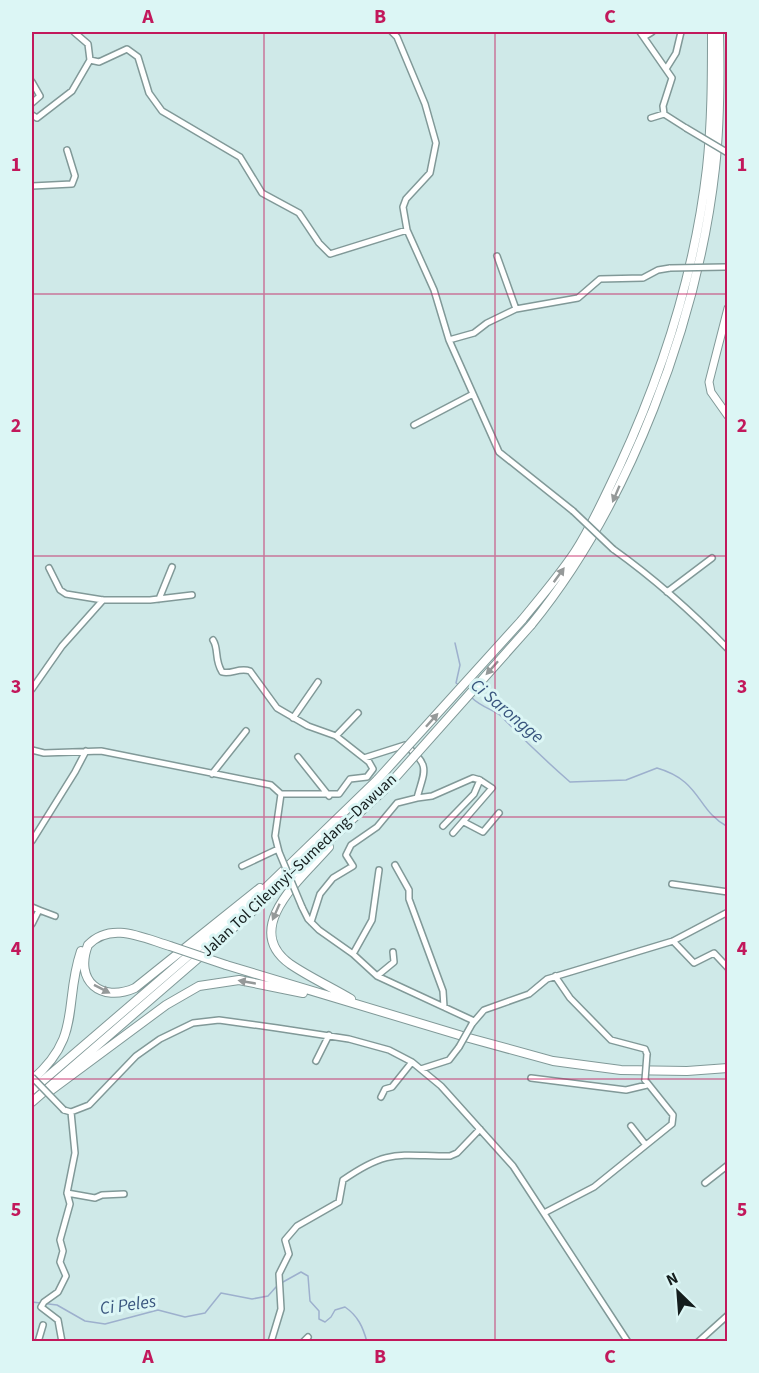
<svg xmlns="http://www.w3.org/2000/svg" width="759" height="1373" font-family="'Source Sans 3',sans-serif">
  <rect width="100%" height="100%" fill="#cfe9e8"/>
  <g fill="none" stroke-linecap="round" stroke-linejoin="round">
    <path stroke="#9db0cd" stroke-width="1.5" d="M 455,643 L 460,665 L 456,683 L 459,685
      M 471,697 C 482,708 495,710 502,717 C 524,740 546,761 570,782 L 626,780 L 657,768 C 702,781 696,810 728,827
      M 283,1282 L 301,1272 L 308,1276 L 310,1301 L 319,1311 L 319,1319 L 325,1322 L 331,1317 L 335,1310 L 345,1307 C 358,1316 363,1327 367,1342
      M 32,1302 L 57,1305 L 85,1321 L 105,1324 L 158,1310 L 185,1317 L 205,1313 L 221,1293 L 252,1299 L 268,1296 L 276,1287"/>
    <g stroke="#819998" stroke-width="8">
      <path id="minor" d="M 74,32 L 88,44 L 90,60
        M 392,32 L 397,37 L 425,104 L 436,143 L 430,173 L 406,199 L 403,207 L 407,230 L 434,290 L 449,340 L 499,452 L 573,511
        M 640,32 L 672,78 L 663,106 L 664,114 L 686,128
        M 644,37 L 652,32
        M 666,69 L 676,53 L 681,32
        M 32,82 L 40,96 L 32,103
        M 32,115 L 37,118 L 72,91 L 90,60 L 99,62 L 127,49 L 138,57 L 149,93 L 162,111 L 240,157 L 262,193 L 299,213 L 319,243 L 330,254 L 407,230
        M 651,118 L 664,114
        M 32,186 L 72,184 L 75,176 L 67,150
        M 497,256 L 516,309
        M 449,340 L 474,333 L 487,323 L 516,309 L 578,298 L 600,279 L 643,278 L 658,270 L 670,268
        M 414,425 L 473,394
        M 613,549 C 655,579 692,612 728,649
        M 49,568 L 60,590 L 66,594 L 103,600 L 150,600 L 192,595
        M 667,592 L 712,558
        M 159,599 L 172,567
        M 213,640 C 219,649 214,659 222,672 C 231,675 239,667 250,671 L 277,708 L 308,726 L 336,736 L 369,762 L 373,769 L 367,777 L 350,779 L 339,794 L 281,794
        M 32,689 L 62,646 L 103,600
        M 293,718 L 318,682
        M 336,736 L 358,713
        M 32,750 L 44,753 L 101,751 L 271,785 L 281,794 L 275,836 L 279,852
        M 298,757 L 329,796
        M 212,774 L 246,731
        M 417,798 L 432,796 L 473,778 L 480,780 L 474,794 L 443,826
        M 464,822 L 483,832 L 499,813
        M 453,833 L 492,788 L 480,780
        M 32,841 L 75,772 L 86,751
        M 395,865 L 409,890 L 409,899 L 443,991 L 444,1007
        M 242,866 L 278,849
        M 672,884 L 728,892
        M 32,907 L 39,910 L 32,924
        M 302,907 L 308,919 L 319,930 L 353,954 L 377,976 L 474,1021
        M 39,910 L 55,916
        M 311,922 L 320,894 L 333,878 L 353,866 L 346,855 L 351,845 L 377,827 L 397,803 L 417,798 C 424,771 432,766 405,745 L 364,758
        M 673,941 L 694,963 L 714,953 L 728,968
        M 353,954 L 372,920 L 379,870
        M 377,976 L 394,962 L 393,952
        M 555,976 L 570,998 L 611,1040 L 645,1049 L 647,1054
        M 472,1024 L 484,1010 L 529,994 L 547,979 L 673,941 L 728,912
        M 316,1061 L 329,1035
        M 421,1069 L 449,1060 L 459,1047
        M 531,1078 L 626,1090 L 647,1085
        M 381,1097 L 385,1089 L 392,1087 L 412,1062
        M 64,1110 L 71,1112 L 89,1105 L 136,1056 L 160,1039 L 193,1023 L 219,1020 L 277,1028 L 349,1039 L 389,1050 L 412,1062 L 441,1086 L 513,1166 L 628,1342
        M 631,1126 L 645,1144
        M 705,1183 L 728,1165
        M 67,1193 L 95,1198 L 102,1195 L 124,1194
        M 544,1213 L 594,1187 L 672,1124 L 673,1115 L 645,1080
        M 38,1342 L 43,1325
        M 62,1342 L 58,1320 L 41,1307 L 44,1302 L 58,1292 L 66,1276 L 60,1262 L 63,1251 L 60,1240 L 70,1204 L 67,1193 L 75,1153 L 71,1112
        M 271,1342 L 281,1309 L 279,1274 L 289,1254 L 285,1240 L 297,1226 L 339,1202 L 343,1180 C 389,1148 399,1156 450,1156 L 457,1153 L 480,1129
        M 303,1342 L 308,1337
        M 698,1342 L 728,1315"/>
    </g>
    <g stroke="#819998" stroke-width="9">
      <path id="major" d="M 728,308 L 709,382 L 711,392 L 728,416"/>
    </g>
    <g stroke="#819998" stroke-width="10">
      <path id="highway" d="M 522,620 C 540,598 559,576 575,552 C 592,526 605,496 619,467 C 663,372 695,272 707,168 C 712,122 712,77 712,32
        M 531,625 C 629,505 698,321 715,168 C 720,123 720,77 719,32
        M 329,847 C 303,877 240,928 290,964 C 309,977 331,987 351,999
        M 170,946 C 143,938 111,921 88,945 C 74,981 101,1003 135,988 L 260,888
        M 226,965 L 469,1038 L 553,1061 L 621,1070 L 687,1071 L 728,1068
        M 32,1080 C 83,1036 63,1004 81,951
        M 32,1090 L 251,902 L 378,779
        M 50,1091 L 166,1005 L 199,986 L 239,980 L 303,993
        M 32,1102 L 255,909 L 386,788"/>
    </g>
    <use href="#minor" stroke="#fff" stroke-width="5"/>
    <use href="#major" stroke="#fff" stroke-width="7"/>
    <use href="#highway" stroke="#fff" stroke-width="8"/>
    <g stroke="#819998" stroke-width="8" stroke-linecap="butt">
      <path id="minor-bridge" d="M 686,128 L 728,153
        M 670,268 L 725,267
        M 573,511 L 613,549
        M 279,852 L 302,907
        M 459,1047 L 472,1024
        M 32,1077 L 64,1110
        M 645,1080 L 647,1054"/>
    </g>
    <g stroke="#819998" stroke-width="10" stroke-linecap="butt">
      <path id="highway-bridge" d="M 378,779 L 522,620
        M 386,788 L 531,625
        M 170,946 L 226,965"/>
    </g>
    <use href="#minor-bridge" stroke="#fff" stroke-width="5"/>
    <use href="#highway-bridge" stroke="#fff" stroke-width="8"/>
  </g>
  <defs><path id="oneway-solid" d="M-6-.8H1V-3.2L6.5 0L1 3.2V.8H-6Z" transform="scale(1.5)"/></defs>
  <g fill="#959999">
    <use href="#oneway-solid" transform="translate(616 494) rotate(113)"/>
    <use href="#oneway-solid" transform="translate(559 575) rotate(-54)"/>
    <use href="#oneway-solid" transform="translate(492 668) rotate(132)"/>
    <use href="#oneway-solid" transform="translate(432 720) rotate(-48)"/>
    <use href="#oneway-solid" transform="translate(276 912) rotate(114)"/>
    <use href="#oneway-solid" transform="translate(247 982) rotate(-170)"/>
    <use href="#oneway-solid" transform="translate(102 989) rotate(27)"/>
  </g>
  <path fill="none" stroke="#c2185b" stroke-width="1.5" stroke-opacity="0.55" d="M 264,32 L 264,1342M 495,32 L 495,1342M 32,294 L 728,294M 32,556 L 728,556M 32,817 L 728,817M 32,1079 L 728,1079"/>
  <g text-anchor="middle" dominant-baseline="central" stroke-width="6" stroke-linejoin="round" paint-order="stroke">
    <g font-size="16" fill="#141d1d" stroke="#dcf6f5">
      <text transform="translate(299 865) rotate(-43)">Jalan Tol Cileunyi–Sumedang–Dawuan</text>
    </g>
    <g font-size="18" font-style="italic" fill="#39557e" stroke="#dcf6f5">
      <text transform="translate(507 711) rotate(40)">Ci Sarongge</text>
      <text transform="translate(128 1305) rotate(-8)">Ci Peles</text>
    </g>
  </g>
  <rect width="759" height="1373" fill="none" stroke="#dcf6f5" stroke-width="66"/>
  <g transform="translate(678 1292) rotate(335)" stroke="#dcf6f5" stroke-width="4.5" paint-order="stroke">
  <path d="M0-4.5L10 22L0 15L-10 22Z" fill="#141d1d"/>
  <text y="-9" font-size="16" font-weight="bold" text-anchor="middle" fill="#141d1d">N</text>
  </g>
  <rect x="33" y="33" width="693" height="1307" fill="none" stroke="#c2185b" stroke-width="2"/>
  <g font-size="20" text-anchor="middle" font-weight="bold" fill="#c2185b">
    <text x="148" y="23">A</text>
    <text x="380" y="23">B</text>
    <text x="610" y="23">C</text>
    <text x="16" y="171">1</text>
    <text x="742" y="171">1</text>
    <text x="16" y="432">2</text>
    <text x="742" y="432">2</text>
    <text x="16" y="693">3</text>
    <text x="742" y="693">3</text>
    <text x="16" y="955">4</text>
    <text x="742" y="955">4</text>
    <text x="16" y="1216">5</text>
    <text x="742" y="1216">5</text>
    <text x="148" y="1363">A</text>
    <text x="380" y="1363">B</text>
    <text x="610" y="1363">C</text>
  </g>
</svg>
